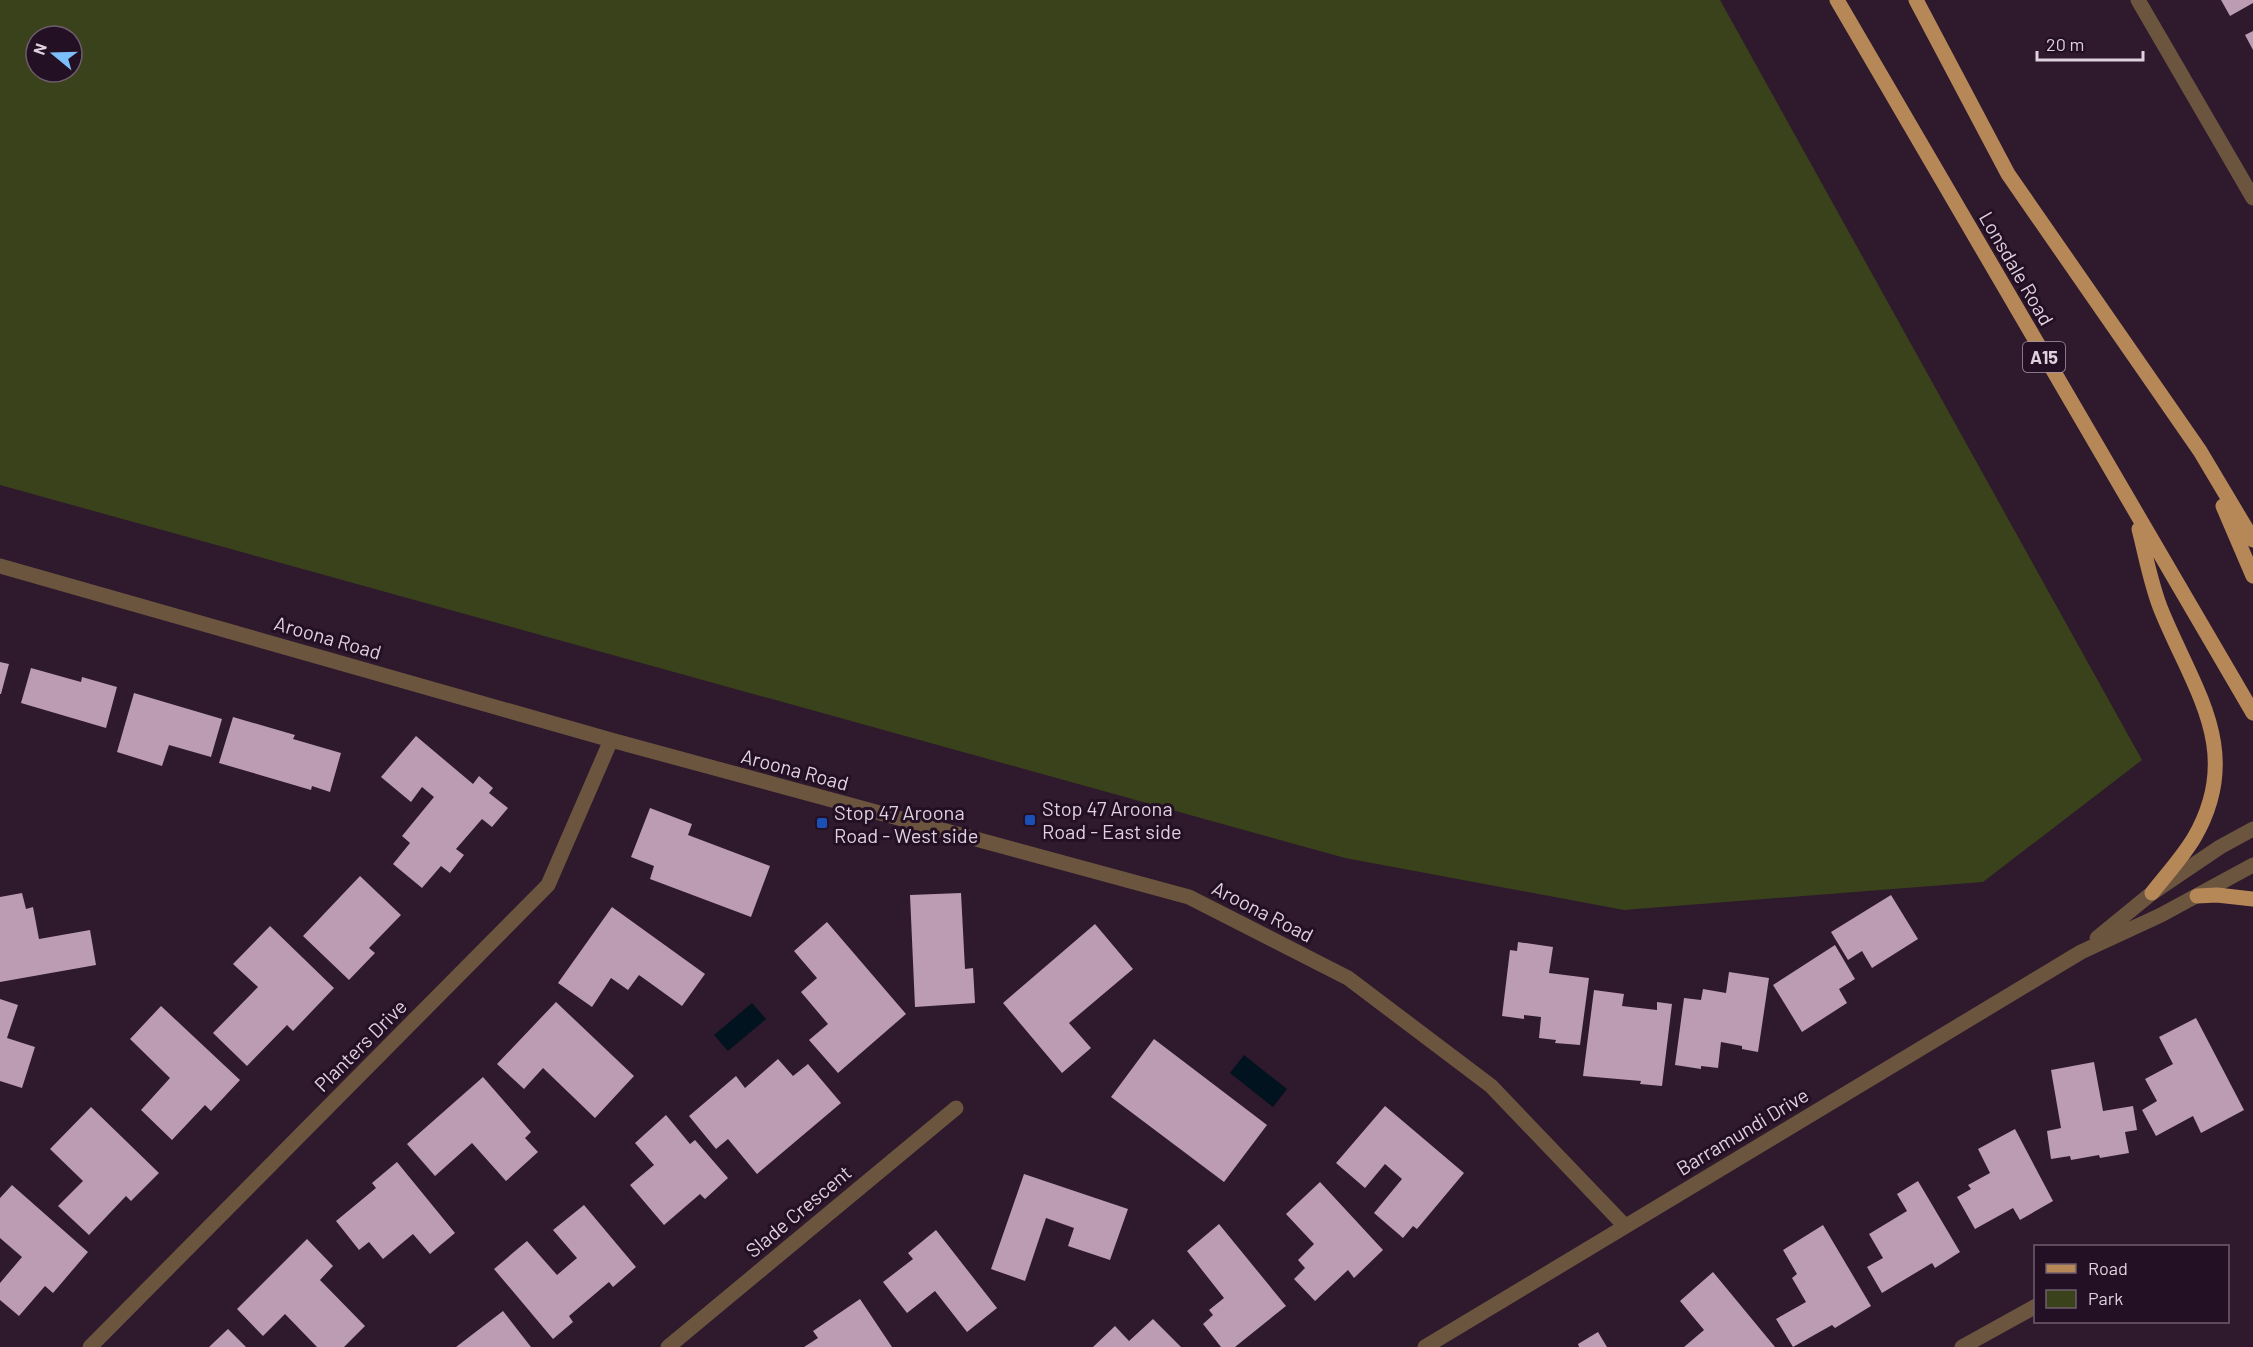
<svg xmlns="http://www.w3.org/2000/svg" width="2253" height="1347" font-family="Barlow,sans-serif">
  <rect width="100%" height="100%" fill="#2e192d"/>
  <path fill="#39421a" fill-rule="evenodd" d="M 0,0 L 1720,0 L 2142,760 L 1983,882 L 1624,910 L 1345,858 L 0,485 ZM 36,36 L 72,36 L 72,72 L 36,72 Z"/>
  <path fill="#00131f" d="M 752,1003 L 766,1019 L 728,1051 L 714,1035 Z
    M 1244,1055 L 1287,1089 L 1273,1107 L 1230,1073 Z"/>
  <path fill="#bc9cb2" d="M 2221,0 L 2253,0 L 2253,3 L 2230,16 Z
    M 2253,31 L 2253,50 L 2245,35 Z
    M 0,662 L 9,664 L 1,694 L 0,694 Z
    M 31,668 L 81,682 L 82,677 L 117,687 L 106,728 L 21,703 Z
    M 134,693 L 222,719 L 211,757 L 169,745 L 162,766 L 117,752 Z
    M 233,717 L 295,735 L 293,739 L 341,753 L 330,792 L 312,786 L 311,790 L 219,763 Z
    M 416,736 L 473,784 L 479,776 L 493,788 L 489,793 L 508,808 L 492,827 L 482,819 L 456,849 L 464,855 L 450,873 L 441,866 L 422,888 L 393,864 L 410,843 L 402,836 L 434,797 L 422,787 L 411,802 L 381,777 Z
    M 650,808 L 692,824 L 688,835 L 770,866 L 751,917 L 650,879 L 654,866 L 631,857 Z
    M 360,876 L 401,915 L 369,948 L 375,953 L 349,980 L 303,936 Z
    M 22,893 L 26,909 L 33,907 L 39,939 L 90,930 L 96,965 L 0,982 L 0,897 Z
    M 961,893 L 965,969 L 973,968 L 975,1003 L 915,1007 L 910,895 Z
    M 1891,895 L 1918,939 L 1872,968 L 1862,951 L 1848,960 L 1831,932 Z
    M 612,907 L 705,974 L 682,1006 L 639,975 L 628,990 L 611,978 L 592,1007 L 558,983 Z
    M 827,922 L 906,1014 L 838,1073 L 809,1040 L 828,1024 L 801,992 L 817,978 L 794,951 Z
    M 1095,924 L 1133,969 L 1069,1023 L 1091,1048 L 1062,1073 L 1003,1003 Z
    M 270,926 L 334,988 L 293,1031 L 287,1025 L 247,1066 L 213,1033 L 258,987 L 233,964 Z
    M 1518,942 L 1553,947 L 1549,973 L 1589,978 L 1580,1045 L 1555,1043 L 1556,1040 L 1539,1038 L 1541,1017 L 1524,1015 L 1524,1019 L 1502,1016 L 1510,950 L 1517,951 Z
    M 1835,945 L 1855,979 L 1839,989 L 1847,1003 L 1802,1032 L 1773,985 Z
    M 1729,972 L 1769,978 L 1758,1052 L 1742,1049 L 1742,1046 L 1721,1042 L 1718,1068 L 1701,1066 L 1701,1069 L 1675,1065 L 1684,998 L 1701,1000 L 1703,989 L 1726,993 Z
    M 1594,990 L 1624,994 L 1622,1006 L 1657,1010 L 1657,1002 L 1672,1004 L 1662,1086 L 1640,1084 L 1641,1081 L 1583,1076 Z
    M 0,999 L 18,1005 L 7,1038 L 35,1047 L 22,1088 L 0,1081 Z
    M 556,1002 L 634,1076 L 595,1118 L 543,1068 L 524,1089 L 497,1064 Z
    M 161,1006 L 240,1080 L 211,1111 L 205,1105 L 172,1140 L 141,1110 L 170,1078 L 130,1039 Z
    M 2196,1018 L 2244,1110 L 2201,1133 L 2193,1116 L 2156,1136 L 2142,1110 L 2157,1101 L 2145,1079 L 2173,1064 L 2159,1037 Z
    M 1154,1039 L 1267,1125 L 1224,1182 L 1111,1097 Z
    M 778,1059 L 793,1076 L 808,1064 L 841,1103 L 757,1174 L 728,1139 L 716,1149 L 689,1116 L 736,1076 L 745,1088 Z
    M 2094,1062 L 2103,1111 L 2133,1106 L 2137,1130 L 2125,1132 L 2129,1153 L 2100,1158 L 2099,1155 L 2071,1160 L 2070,1156 L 2051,1159 L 2047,1131 L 2061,1128 L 2051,1070 Z
    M 483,1077 L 531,1132 L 525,1138 L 538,1152 L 506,1181 L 472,1143 L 435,1176 L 407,1144 Z
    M 1385,1106 L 1464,1173 L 1417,1229 L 1413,1226 L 1403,1238 L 1374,1213 L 1402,1179 L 1385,1164 L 1365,1188 L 1336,1163 Z
    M 91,1107 L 159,1173 L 131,1201 L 126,1196 L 89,1235 L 58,1206 L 83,1181 L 50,1149 Z
    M 666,1115 L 690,1144 L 695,1140 L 728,1178 L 705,1199 L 700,1194 L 664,1225 L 630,1185 L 654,1165 L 635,1143 Z
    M 2015,1129 L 2053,1201 L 2020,1220 L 2013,1208 L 1975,1229 L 1957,1197 L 1971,1189 L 1968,1185 L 1990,1173 L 1978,1149 Z
    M 397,1162 L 455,1233 L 430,1254 L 413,1234 L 383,1259 L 369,1242 L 359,1250 L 336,1221 L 376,1188 L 372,1183 Z
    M 1024,1174 L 1128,1209 L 1110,1260 L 1068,1246 L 1074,1228 L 1046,1218 L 1025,1281 L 991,1269 Z
    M 1918,1181 L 1960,1252 L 1935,1268 L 1932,1263 L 1882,1293 L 1867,1267 L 1883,1258 L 1869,1234 L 1907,1211 L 1897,1194 Z
    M 1320,1182 L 1383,1250 L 1354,1278 L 1348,1270 L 1315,1301 L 1294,1279 L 1305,1268 L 1298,1260 L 1314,1244 L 1286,1214 Z
    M 12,1185 L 88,1252 L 53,1293 L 45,1286 L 19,1316 L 0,1300 L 0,1283 L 22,1257 L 0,1238 L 0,1198 Z
    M 584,1205 L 636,1267 L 613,1287 L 609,1282 L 569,1316 L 573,1322 L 553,1339 L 494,1269 L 527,1241 L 557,1275 L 577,1258 L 553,1230 Z
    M 1219,1224 L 1286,1306 L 1235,1347 L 1221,1347 L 1203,1324 L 1213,1315 L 1209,1310 L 1224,1298 L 1187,1251 Z
    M 1823,1225 L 1871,1306 L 1835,1328 L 1832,1325 L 1793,1347 L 1776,1319 L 1806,1302 L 1792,1278 L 1797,1274 L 1783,1250 Z
    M 936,1230 L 997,1308 L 967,1332 L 935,1291 L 907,1313 L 883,1282 L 913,1259 L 908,1253 Z
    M 307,1239 L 333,1266 L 320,1280 L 365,1326 L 344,1347 L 317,1347 L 285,1314 L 263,1336 L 237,1309 Z
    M 1713,1272 L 1775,1347 L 1684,1347 L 1704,1330 L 1680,1301 Z
    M 860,1299 L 892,1347 L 804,1347 L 818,1338 L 813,1331 Z
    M 503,1311 L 531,1347 L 456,1347 Z
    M 1153,1319 L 1181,1347 L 1093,1347 L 1115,1326 L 1129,1341 Z
    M 228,1329 L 246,1347 L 209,1347 Z
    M 1598,1332 L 1607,1347 L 1579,1347 L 1578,1344 Z"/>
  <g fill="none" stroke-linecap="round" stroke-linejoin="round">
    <path stroke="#6c553e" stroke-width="15" d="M 2138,0 L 2253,198
      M 0,566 L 611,740 L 1189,897 L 1348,978 L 1491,1086 L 1625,1226
      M 2097,938 L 2152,893 L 2220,847 L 2253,829
      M 90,1347 L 548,885 L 611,740
      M 668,1347 L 956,1108
      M 1425,1347 L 2081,952 L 2161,915 L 2253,865
      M 1962,1347 L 2036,1306"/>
    <path stroke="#b68757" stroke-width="15" d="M 1837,0 L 2253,713
      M 1916,0 L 2008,174 L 2200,451 L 2253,540
      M 2223,506 L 2253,576
      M 2139,529 C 2146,556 2151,586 2162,612 C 2195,692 2244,752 2194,838 C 2182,858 2166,875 2152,893
      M 2197,896 L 2217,895 L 2253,899"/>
  </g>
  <g fill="#1a4fb4" stroke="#241024" stroke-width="2">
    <rect x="1024" y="814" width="12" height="12" rx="3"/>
    <rect x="816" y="817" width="12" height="12" rx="3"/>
  </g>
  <g text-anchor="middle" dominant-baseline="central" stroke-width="6" stroke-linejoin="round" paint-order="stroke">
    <rect fill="#241024" stroke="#a797a6" stroke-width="1.5" x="2023" y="342" width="42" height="30" rx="4.5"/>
    <g font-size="18" font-weight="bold" fill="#dfd1de">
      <text x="2044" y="357">A15</text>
    </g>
    <g font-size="20" fill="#dfd1de" stroke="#241024">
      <text transform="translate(2017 268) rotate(60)">Lonsdale Road</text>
      <text transform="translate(328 637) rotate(16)">Aroona Road</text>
      <text transform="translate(795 769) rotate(15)">Aroona Road</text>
      <text transform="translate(1263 911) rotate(27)">Aroona Road</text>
      <text transform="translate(360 1045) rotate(-45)">Planters Drive</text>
      <text transform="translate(1742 1131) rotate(-31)">Barramundi Drive</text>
      <text transform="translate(798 1211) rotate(-40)">Slade Crescent</text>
    </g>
    <g font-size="20" fill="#dfd1de" stroke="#241024" text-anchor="start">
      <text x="1042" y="808">Stop 47 Aroona<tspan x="1042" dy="23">Road - East side</tspan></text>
      <text x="834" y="812">Stop 47 Aroona<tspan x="834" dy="23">Road - West side</tspan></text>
    </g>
  </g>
  <rect x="2034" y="1245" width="195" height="78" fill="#241024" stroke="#6f5d6e" stroke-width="1.5"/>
  <rect x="2046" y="1264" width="30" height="9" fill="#b68757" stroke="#6f5d6e" stroke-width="1.5"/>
  <text x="2088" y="1275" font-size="18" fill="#dfd1de">Road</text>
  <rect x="2046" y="1290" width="30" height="18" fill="#39421a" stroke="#6f5d6e" stroke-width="1.5"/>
  <text x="2088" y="1305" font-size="18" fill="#dfd1de">Park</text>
  <g transform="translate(54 54) rotate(289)"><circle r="28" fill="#241024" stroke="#6f5d6e" stroke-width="1.5"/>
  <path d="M0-4.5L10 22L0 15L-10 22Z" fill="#7bbef8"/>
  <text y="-9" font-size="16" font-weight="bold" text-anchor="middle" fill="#dfd1de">N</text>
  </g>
  <path d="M2037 51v9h106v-9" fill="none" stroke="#dfd1de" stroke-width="3"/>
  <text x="2046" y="51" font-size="18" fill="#dfd1de" stroke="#241024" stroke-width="4.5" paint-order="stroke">20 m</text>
</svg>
